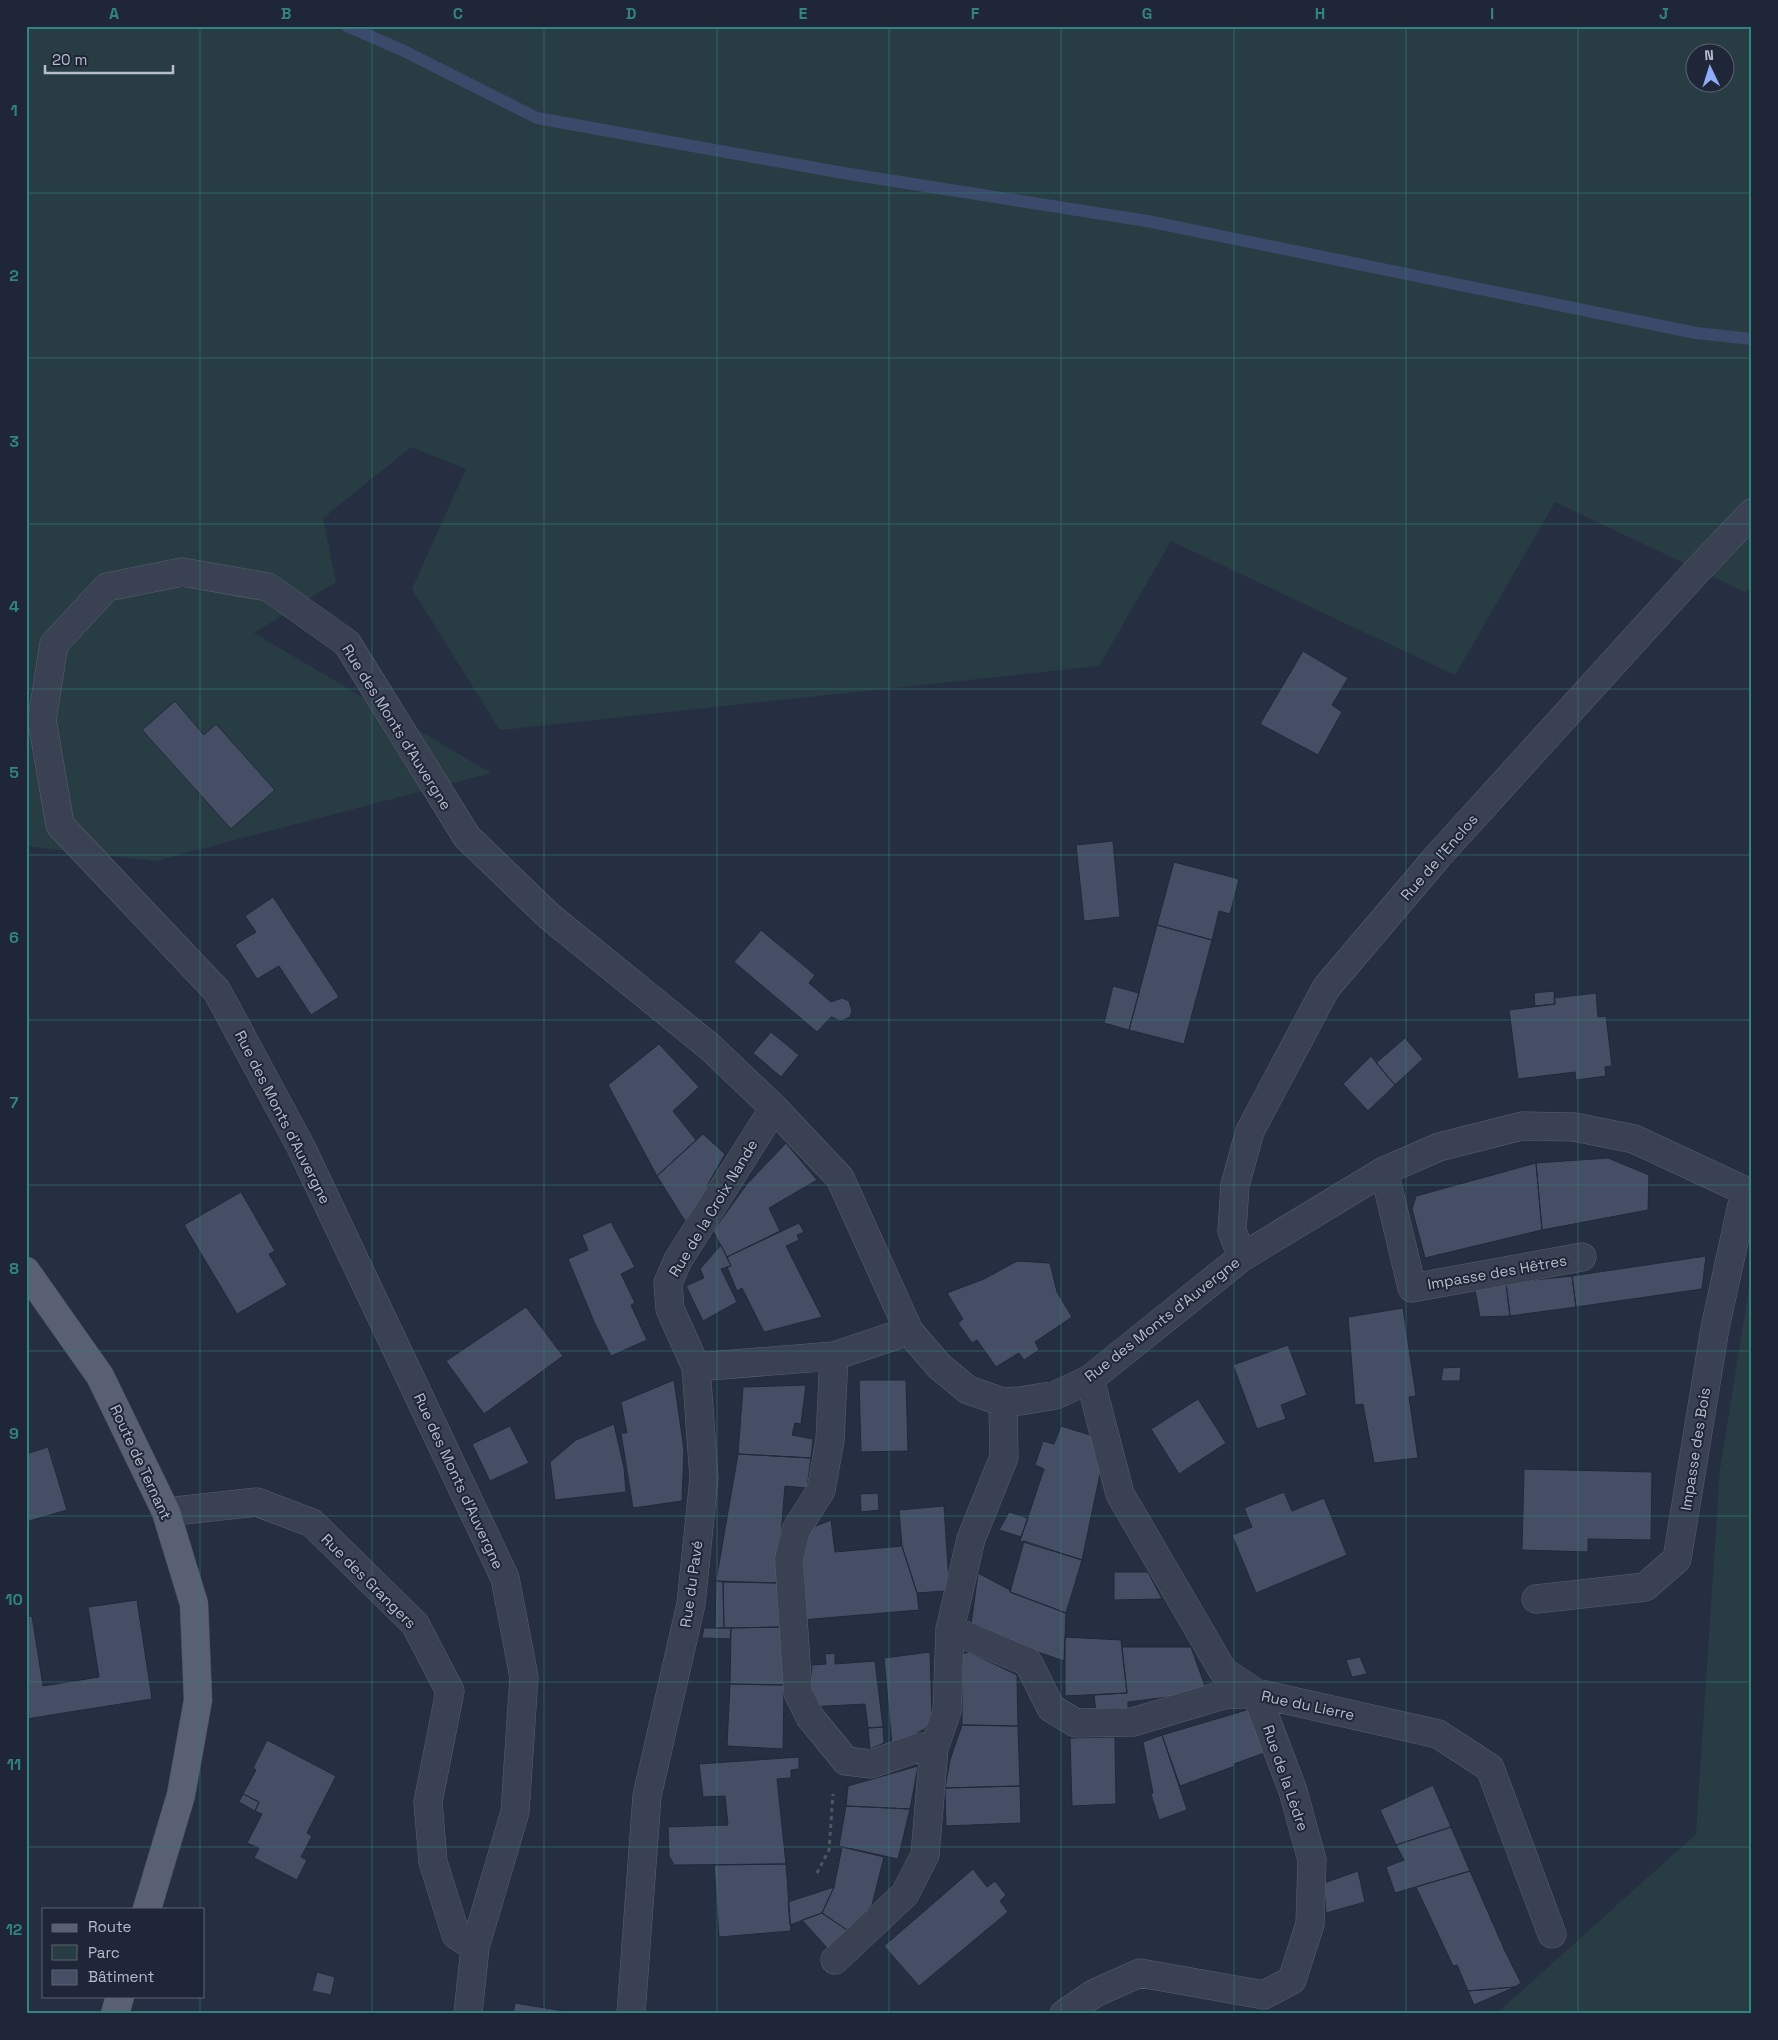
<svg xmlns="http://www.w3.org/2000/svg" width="1778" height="2040" font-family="'Space Grotesk',sans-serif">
  <rect width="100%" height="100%" fill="#262f42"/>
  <path fill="#283d43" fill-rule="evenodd" d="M 26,26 L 1752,26 L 1752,587 L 1745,592 L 1555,502 L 1455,675 L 1171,541 L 1099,666 L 500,730 L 412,589 L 466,469 L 411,447 L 323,518 L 336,582 L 254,633 L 491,773 L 155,861 L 26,846 ZM 1696,52 L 1726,52 L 1726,82 L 1696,82 Z
    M 1752,1270 L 1752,2014 L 1496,2014 L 1696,1834 L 1720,1469 Z"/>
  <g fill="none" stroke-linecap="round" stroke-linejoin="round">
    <path stroke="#3b4a6b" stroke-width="12" d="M 347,26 L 404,51 L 537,118 L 843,173 L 1147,221 L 1696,333 L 1752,339"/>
  </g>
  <path fill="#454e64" stroke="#212839" d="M 1303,651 L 1348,678 L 1332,705 L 1342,712 L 1318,755 L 1260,724 Z
    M 175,701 L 204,735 L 216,724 L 275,790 L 231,829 L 142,730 Z
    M 1113,841 L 1120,917 L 1084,921 L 1076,845 Z
    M 1174,862 L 1239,879 L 1230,914 L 1219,911 L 1212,940 L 1157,925 Z
    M 273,897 L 339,997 L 311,1015 L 279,966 L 257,979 L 235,945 L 256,932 L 245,916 Z
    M 1157,925 L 1212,940 L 1184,1044 L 1129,1030 Z
    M 761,930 L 815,975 L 809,983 L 831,1002 L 842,998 L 849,1001 L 852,1011 L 850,1017 L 841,1021 L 831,1017 L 817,1032 L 734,962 Z
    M 1113,986 L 1139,993 L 1129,1030 L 1104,1023 Z
    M 1554,991 L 1555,1004 L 1535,1006 L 1534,993 Z
    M 1596,993 L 1598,1017 L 1606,1016 L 1612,1066 L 1605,1067 L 1606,1076 L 1576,1080 L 1575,1072 L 1518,1079 L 1509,1010 L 1555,1004 L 1554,998 Z
    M 771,1032 L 799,1055 L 781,1077 L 753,1053 Z
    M 1405,1038 L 1423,1059 L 1395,1085 L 1376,1063 Z
    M 659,1044 L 699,1087 L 673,1111 L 696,1140 L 657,1176 L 608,1085 Z
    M 1371,1056 L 1395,1085 L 1368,1111 L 1343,1084 Z
    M 703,1134 L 725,1154 L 707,1186 L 711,1191 L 685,1221 L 657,1176 Z
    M 786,1143 L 817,1180 L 769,1208 L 780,1231 L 727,1257 L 713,1231 L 747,1184 Z
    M 1608,1158 L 1649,1175 L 1648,1210 L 1542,1230 L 1536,1163 Z
    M 1536,1163 L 1542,1230 L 1425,1258 L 1412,1209 L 1416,1196 Z
    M 241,1192 L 275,1251 L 269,1254 L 287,1285 L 237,1314 L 184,1225 Z
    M 611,1222 L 635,1267 L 621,1274 L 635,1303 L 631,1305 L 647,1340 L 611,1356 L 595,1324 L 568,1259 L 588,1250 L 582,1235 Z
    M 799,1223 L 804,1232 L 797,1235 L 799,1240 L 786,1246 L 822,1317 L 764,1332 L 742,1288 L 737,1291 L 727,1267 L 731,1266 L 727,1257 Z
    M 721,1245 L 731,1266 L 721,1269 L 737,1302 L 703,1321 L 686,1286 L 704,1278 L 700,1269 Z
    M 1706,1256 L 1702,1289 L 1576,1307 L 1572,1276 Z
    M 1017,1261 L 1050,1263 L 1057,1292 L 1072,1317 L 1035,1342 L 1039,1350 L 1024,1360 L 1019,1353 L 996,1367 L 977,1340 L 972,1343 L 958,1323 L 963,1319 L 947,1293 L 984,1279 Z
    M 1572,1276 L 1576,1307 L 1510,1316 L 1506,1283 Z
    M 1506,1283 L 1510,1316 L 1480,1317 L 1474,1285 Z
    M 526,1307 L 563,1356 L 484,1414 L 446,1361 Z
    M 1403,1308 L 1416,1396 L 1409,1397 L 1418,1458 L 1374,1463 L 1363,1404 L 1355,1405 L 1348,1317 Z
    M 1288,1345 L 1307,1395 L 1281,1405 L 1286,1419 L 1257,1429 L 1233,1365 Z
    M 1461,1367 L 1460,1381 L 1441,1381 L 1443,1368 Z
    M 674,1380 L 684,1450 L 682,1501 L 633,1508 L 621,1433 L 627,1433 L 621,1402 Z
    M 859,1380 L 906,1380 L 908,1451 L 861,1452 Z
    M 806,1385 L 801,1424 L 795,1423 L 792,1435 L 813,1439 L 811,1458 L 738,1454 L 743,1387 Z
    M 1198,1399 L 1226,1443 L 1179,1474 L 1151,1429 Z
    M 614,1424 L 624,1468 L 626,1492 L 555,1500 L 550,1462 L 576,1440 Z
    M 510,1426 L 529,1463 L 490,1481 L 472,1444 Z
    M 1061,1426 L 1093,1436 L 1103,1460 L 1082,1560 L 1020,1541 L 1044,1469 L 1035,1465 L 1043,1441 L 1054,1444 Z
    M 48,1447 L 67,1510 L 26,1522 L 26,1454 Z
    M 738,1454 L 811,1458 L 807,1488 L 785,1486 L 777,1583 L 716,1581 Z
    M 1524,1469 L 1652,1472 L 1651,1540 L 1588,1539 L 1588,1552 L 1522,1550 Z
    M 1284,1492 L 1292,1511 L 1324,1498 L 1347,1555 L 1256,1593 L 1232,1535 L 1252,1527 L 1244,1508 Z
    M 878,1493 L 879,1510 L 861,1512 L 860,1494 Z
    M 944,1506 L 949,1581 L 945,1591 L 917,1593 L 902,1546 L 899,1510 Z
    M 1009,1512 L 1028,1518 L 1021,1537 L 999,1530 Z
    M 831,1520 L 835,1552 L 902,1546 L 917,1593 L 919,1610 L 802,1620 L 797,1557 L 806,1530 Z
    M 1024,1541 L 1082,1560 L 1066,1613 L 1010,1592 Z
    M 1114,1572 L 1148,1572 L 1162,1599 L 1114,1600 Z
    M 978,1573 L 1010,1590 L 1010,1592 L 1066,1613 L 1064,1661 L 985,1634 L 971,1625 Z
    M 716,1581 L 723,1582 L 724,1628 L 715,1628 Z
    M 723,1582 L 777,1583 L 784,1627 L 724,1628 Z
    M 137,1600 L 152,1699 L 26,1719 L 26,1617 L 32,1616 L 43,1686 L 99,1677 L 88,1607 Z
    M 784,1627 L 784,1685 L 730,1684 L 731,1628 Z
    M 704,1628 L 731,1628 L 730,1639 L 702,1638 Z
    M 1065,1637 L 1121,1640 L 1127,1693 L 1065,1696 Z
    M 1122,1647 L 1191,1647 L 1207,1692 L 1128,1702 L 1128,1711 L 1096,1713 L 1094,1695 L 1127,1693 Z
    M 930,1652 L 932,1716 L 925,1729 L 892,1745 L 884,1658 Z
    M 969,1652 L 1017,1675 L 1018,1726 L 962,1725 L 962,1654 Z
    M 835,1653 L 835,1664 L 875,1661 L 883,1727 L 868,1728 L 865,1704 L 808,1707 L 812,1665 L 826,1664 L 825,1654 Z
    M 1360,1657 L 1367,1674 L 1352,1677 L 1346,1660 Z
    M 730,1684 L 784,1685 L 783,1749 L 727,1746 Z
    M 1250,1709 L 1264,1753 L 1234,1764 L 1235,1766 L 1180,1786 L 1162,1735 Z
    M 962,1725 L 1018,1726 L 1020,1786 L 945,1788 L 950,1760 Z
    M 883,1727 L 884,1743 L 870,1749 L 868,1728 Z
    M 1162,1735 L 1187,1810 L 1159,1820 L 1151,1794 L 1153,1793 L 1143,1742 Z
    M 1115,1737 L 1116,1804 L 1072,1806 L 1070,1738 Z
    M 267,1740 L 336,1776 L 307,1833 L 312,1836 L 301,1857 L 307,1860 L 297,1880 L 254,1858 L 259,1848 L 247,1843 L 262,1814 L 255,1811 L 259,1802 L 243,1794 L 256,1770 L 253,1768 Z
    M 799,1757 L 799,1769 L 791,1770 L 791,1778 L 777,1779 L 786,1864 L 674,1865 L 669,1856 L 668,1827 L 728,1825 L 725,1796 L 703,1797 L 699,1764 Z
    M 918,1766 L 910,1809 L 846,1806 L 848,1786 Z
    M 1433,1785 L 1451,1827 L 1396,1845 L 1380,1810 Z
    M 1020,1786 L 1021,1823 L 946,1826 L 945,1788 Z
    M 243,1794 L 259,1802 L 255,1811 L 239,1802 Z
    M 846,1806 L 910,1809 L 898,1859 L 839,1846 Z
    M 1451,1827 L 1470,1871 L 1395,1893 L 1386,1867 L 1404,1860 L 1396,1845 Z
    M 842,1847 L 884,1857 L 872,1905 L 850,1932 L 822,1913 L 834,1887 Z
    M 786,1864 L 791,1931 L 719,1937 L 714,1865 Z
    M 973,1869 L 987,1887 L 995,1881 L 1006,1895 L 1000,1901 L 1008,1912 L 919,1986 L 884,1946 Z
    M 1358,1871 L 1365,1902 L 1326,1913 L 1324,1883 Z
    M 1470,1871 L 1505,1951 L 1521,1983 L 1515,1987 L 1468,1991 L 1457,1965 L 1453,1966 L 1416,1887 Z
    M 834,1887 L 822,1913 L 790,1925 L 788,1902 Z
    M 822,1913 L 850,1932 L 829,1950 L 802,1920 Z
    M 317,1972 L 335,1977 L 331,1995 L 312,1991 Z
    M 1515,1987 L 1474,2005 L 1468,1991 L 1503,1988 Z
    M 515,2003 L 576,2013 L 576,2014 L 513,2014 Z"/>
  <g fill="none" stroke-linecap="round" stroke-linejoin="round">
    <g stroke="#585f6f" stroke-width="29">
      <path id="minor" d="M 1384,1171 L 1412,1288 L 1582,1257
        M 1242,1257 L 1232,1231 L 1235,1185 L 1250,1131 L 1326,988 L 1438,856 L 1695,573 L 1752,513
        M 834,1356 L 830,1440 L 821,1490 L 796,1530 L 789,1559 L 798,1693 L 810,1717 L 846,1761 L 871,1764 L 920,1747 L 934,1748
        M 696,1367 L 834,1356 L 909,1331
        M 166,1512 L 257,1502 L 312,1523 L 415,1624 L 450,1691 L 428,1802 L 433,1862 L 456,1935 L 475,1947
        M 1536,1599 L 1645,1587 L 1677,1559 L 1715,1328 L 1745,1191
        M 950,1629 L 1028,1662 L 1051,1708 L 1076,1723 L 1133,1722 L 1223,1695 L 1256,1693 L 1438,1734 L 1490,1768 L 1552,1934
        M 835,1960 L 905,1894 L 925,1855 L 934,1748 L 947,1711 L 950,1629 L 971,1539 L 1004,1457 L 1003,1402
        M 468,2014 L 475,1947 L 515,1812 L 524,1677 L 505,1578 L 301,1147 L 217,991 L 60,825 L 42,720 L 54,644 L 107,587 L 182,572 L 268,587 L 347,643 L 467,837 L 549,916 L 710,1047 L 774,1108 L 840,1178 L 909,1331 L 939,1366 L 968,1390 L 1003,1402 L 1020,1401 L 1056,1395 L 1090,1379 L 1242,1257 L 1384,1171 L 1439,1147 L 1522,1126 L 1574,1127 L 1634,1139 L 1752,1194
        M 631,2014 L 647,1796 L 691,1604 L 704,1478 L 696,1367 L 670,1309 L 668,1283 L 678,1260 L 774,1108
        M 1064,2014 L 1095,1993 L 1140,1973 L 1264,1995 L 1292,1980 L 1310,1924 L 1312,1860 L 1293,1791 L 1256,1693 L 1223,1671 L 1120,1494 L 1090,1379"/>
    </g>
    <g stroke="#444a5b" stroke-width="29">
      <path id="major" d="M 26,1271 L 100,1376 L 166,1512 L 194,1604 L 198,1700 L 181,1795 L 147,1909
        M 115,2014 L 120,1996"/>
    </g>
    <path stroke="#465a60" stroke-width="3" stroke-dasharray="4 4" stroke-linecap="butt" d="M 817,1873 L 829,1850 L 833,1794"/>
    <use href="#minor" stroke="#3a4152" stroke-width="28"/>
    <use href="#major" stroke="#596072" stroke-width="28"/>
  </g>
  <path fill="none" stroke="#318481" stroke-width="1" stroke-opacity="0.55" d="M 200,26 L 200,1909M 372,26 L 372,2014M 544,26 L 544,2014M 717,26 L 717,2014M 889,26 L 889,2014M 1061,26 L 1061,2014M 1234,26 L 1234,2014M 1406,26 L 1406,2014M 1578,26 L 1578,2014M 26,193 L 1752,193M 26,358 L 1752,358M 26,524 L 1752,524M 26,689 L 1752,689M 26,855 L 1752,855M 26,1020 L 1752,1020M 26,1185 L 1752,1185M 26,1351 L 1752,1351M 26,1516 L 1752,1516M 26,1682 L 1752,1682M 26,1847 L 1752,1847M 200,1996 L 200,2014"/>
  <g text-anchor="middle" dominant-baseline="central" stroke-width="4" stroke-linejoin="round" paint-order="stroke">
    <g font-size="15" fill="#b7bdcc" stroke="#1f2637">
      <text transform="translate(397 727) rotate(58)">Rue des Monts d'Auvergne</text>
      <text transform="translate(1439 857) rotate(-49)">Rue de l'Enclos</text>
      <text transform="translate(283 1117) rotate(63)">Rue des Monts d'Auvergne</text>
      <text transform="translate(713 1208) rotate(-59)">Rue de la Croix Nande</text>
      <text transform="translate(1497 1272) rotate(-10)">Impasse des Hêtres</text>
      <text transform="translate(1162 1319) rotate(-38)">Rue des Monts d'Auvergne</text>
      <text transform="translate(1695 1449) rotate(-81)">Impasse des Bois</text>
      <text transform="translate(141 1462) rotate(65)">Route de Ternant</text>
      <text transform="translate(459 1481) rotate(65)">Rue des Monts d'Auvergne</text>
      <text transform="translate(369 1581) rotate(45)">Rue des Grangers</text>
      <text transform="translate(691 1584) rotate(-82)">Rue du Pavé</text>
      <text transform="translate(1308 1705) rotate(12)">Rue du Lierre</text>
      <text transform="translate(1286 1778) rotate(71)">Rue de la Lèdre</text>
    </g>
  </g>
  <rect width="1778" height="2040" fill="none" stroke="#1f2637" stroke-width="55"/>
  <rect x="42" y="1908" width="162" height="90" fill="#1f2637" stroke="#5c6273"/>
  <rect x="52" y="1924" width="25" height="8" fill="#596072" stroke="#5c6273"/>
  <text x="88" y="1932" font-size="15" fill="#b7bdcc">Route</text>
  <rect x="52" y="1945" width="25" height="15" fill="#283d43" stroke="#5c6273"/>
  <text x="88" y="1958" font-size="15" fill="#b7bdcc">Parc</text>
  <rect x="52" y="1970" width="25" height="15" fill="#454e64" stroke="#5c6273"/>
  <text x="88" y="1982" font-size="15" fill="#b7bdcc">Bâtiment</text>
  <g transform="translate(1710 68) rotate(356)"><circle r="24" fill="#1f2637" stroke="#5c6273"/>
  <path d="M0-4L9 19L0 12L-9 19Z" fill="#8facf9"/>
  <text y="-8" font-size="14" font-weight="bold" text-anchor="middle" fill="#b7bdcc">N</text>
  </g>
  <path d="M45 65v8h128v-8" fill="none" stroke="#b7bdcc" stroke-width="2.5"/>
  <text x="52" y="65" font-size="15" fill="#b7bdcc" stroke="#1f2637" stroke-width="4" paint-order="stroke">20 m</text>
  <rect x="28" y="28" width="1722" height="1984" fill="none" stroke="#318481" stroke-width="2"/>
  <g font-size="16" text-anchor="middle" font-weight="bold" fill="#318481">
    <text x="114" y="19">A</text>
    <text x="286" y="19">B</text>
    <text x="458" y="19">C</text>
    <text x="631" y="19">D</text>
    <text x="803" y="19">E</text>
    <text x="975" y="19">F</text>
    <text x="1147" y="19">G</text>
    <text x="1320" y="19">H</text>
    <text x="1492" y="19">I</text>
    <text x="1664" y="19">J</text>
    <text x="14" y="116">1</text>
    <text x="14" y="281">2</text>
    <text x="14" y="447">3</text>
    <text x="14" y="612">4</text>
    <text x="14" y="778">5</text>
    <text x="14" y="943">6</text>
    <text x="14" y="1108">7</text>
    <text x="14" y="1274">8</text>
    <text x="14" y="1439">9</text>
    <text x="14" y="1605">10</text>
    <text x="14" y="1770">11</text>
    <text x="14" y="1935">12</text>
  </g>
</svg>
